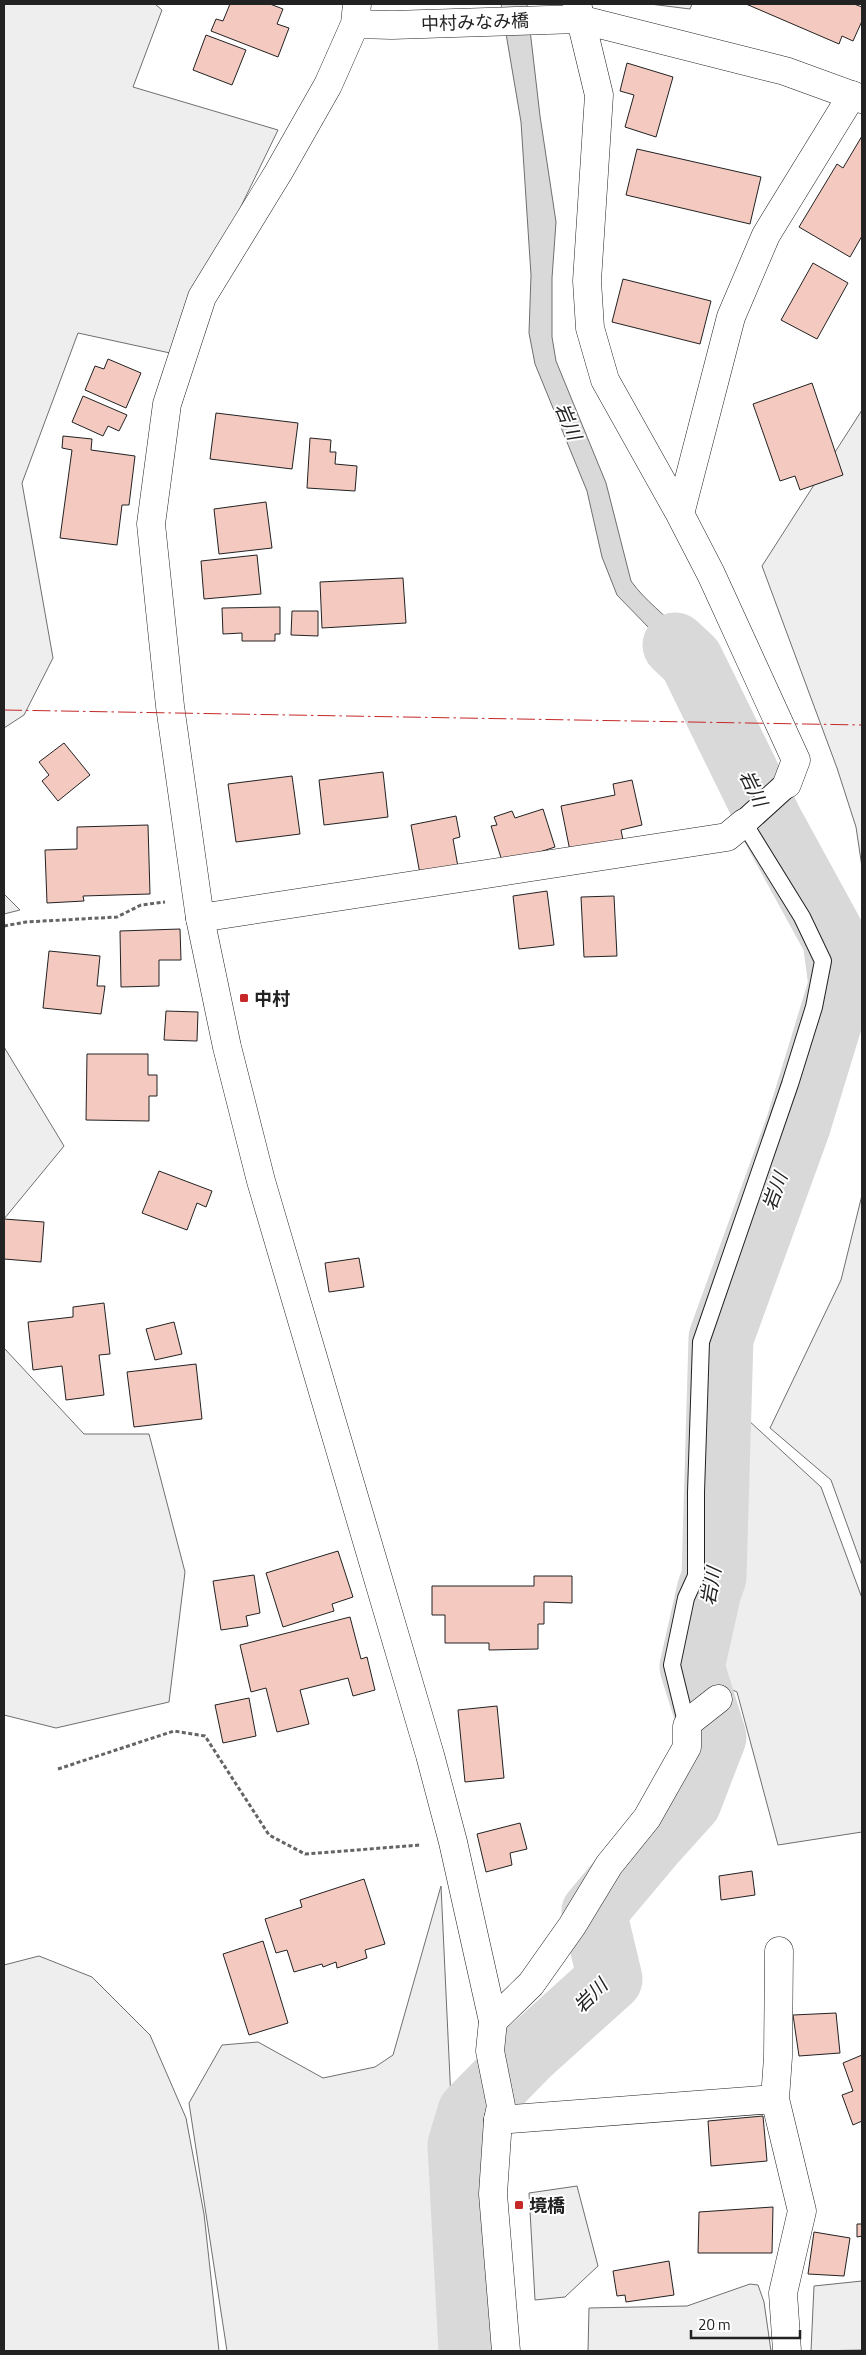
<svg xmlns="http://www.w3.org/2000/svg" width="866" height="2355" font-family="'Titillium Web','Noto Sans JP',sans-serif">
  <rect width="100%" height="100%" fill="#fff"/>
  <path fill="#eee" stroke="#6f6f6f" d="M 4,4 L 155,4 L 162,10 L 133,87 L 278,130 L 170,353 L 78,333 L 22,483 L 53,658 L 24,715 L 4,728 Z
    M 650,4 L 692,4 L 690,9 Z
    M 862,410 L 862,867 L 856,827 L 837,768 L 762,566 Z
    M 4,894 L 20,910 L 4,914 Z
    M 4,1047 L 64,1146 L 4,1219 Z
    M 862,1195 L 862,1566 L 831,1480 L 770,1428 L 841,1280 Z
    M 4,1348 L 84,1434 L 149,1434 L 185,1572 L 169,1702 L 56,1728 L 4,1715 Z
    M 735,1408 L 821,1487 L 862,1598 L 862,1832 L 778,1845 L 737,1692 L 713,1681 L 708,1655 L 733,1569 Z
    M 441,1886 L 451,2100 L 452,2351 L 227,2351 L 189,2103 L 222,2045 L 258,2042 L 323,2078 L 375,2067 L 393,2055 Z
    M 39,1956 L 92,1977 L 150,2035 L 186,2118 L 204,2214 L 219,2351 L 4,2351 L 4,1965 Z
    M 577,2186 L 598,2266 L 565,2297 L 535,2300 L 529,2193 Z
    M 862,2281 L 862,2350 L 811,2351 L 814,2286 Z
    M 750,2284 L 758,2285 L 764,2302 L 771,2351 L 588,2351 L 589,2308 L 687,2306 Z"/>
  <path fill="#d9d9d9" stroke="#6f6f6f" d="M 501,4 L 527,4 L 540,116 L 556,222 L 552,278 L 552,337 L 556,361 L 606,483 L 631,581 C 645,601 666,615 682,634 C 703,658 713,688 725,717 L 717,725 L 685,665 L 617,595 L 602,557 L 587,491 L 535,364 L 529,333 L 531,275 L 521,122 Z"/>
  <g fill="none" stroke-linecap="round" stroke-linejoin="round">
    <path stroke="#d9d9d9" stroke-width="65" d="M 471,2351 L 460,2145 L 470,2112 L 529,2052 L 610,1979 L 594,1912 L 652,1843 L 689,1802 L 714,1737 L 692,1667 L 709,1591 L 714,1577 L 721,1338 L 798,1126 L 841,985 L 835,940 L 770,821 L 691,660 L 675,645"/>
  </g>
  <path fill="#f3c9c0" stroke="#222" d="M 230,4 L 270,4 L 283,9 L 277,24 L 289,28 L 278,57 L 211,31 L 216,19 L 223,21 Z
    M 746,4 L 854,4 L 862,7 L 862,21 L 853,41 L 842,36 L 839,44 Z
    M 206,35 L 246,50 L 232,85 L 193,70 Z
    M 627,63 L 673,77 L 656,137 L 625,127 L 634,95 L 620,91 Z
    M 862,136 L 862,236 L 850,257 L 799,227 L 837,164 L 843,168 Z
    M 637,149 L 761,177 L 750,224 L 626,195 Z
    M 813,263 L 848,283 L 817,339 L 781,320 Z
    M 623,279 L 711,301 L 700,344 L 612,322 Z
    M 108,359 L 141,373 L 126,408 L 85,390 L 95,366 L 104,369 Z
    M 812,383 L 843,475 L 800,490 L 795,476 L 780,481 L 753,404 Z
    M 83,396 L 127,415 L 119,431 L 108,426 L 103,436 L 72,422 Z
    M 216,413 L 298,423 L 292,469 L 210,459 Z
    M 63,436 L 92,439 L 91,450 L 135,456 L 129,505 L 122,505 L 117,545 L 60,538 L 72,450 L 62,448 Z
    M 310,438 L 331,440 L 330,452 L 336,452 L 335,464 L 357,466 L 355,491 L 307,488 Z
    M 266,502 L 272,548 L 219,554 L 214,509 Z
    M 257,555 L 261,594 L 204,599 L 201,561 Z
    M 403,578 L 406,623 L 322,628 L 320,582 Z
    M 280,607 L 280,634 L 275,634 L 275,641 L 242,641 L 242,633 L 223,634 L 222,608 Z
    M 292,611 L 318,611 L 318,636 L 291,635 Z
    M 64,743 L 90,775 L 58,801 L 42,781 L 49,775 L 39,762 Z
    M 383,772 L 388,817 L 324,825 L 319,780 Z
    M 292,776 L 300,834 L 236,842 L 228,784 Z
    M 632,780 L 642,825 L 621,830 L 623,840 L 570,851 L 561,806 L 615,795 L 613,784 Z
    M 543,809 L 555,847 L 503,864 L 491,826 L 497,825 L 494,817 L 512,811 L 515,818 Z
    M 456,816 L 460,837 L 453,839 L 458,867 L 420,874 L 411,825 Z
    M 148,825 L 150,894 L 83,896 L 84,901 L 47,903 L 45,850 L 77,849 L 77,827 Z
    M 547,891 L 554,945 L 519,949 L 513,896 Z
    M 614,896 L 617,956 L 584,957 L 581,897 Z
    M 180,929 L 181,960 L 159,960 L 159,986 L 121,987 L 120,931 Z
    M 49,951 L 100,956 L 97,986 L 105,986 L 101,1014 L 43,1008 Z
    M 166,1011 L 198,1012 L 197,1041 L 164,1040 Z
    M 87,1054 L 148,1054 L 148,1075 L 157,1075 L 157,1096 L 149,1096 L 149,1121 L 86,1120 Z
    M 159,1171 L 212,1191 L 206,1207 L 197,1203 L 187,1230 L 142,1213 Z
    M 4,1219 L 44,1222 L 41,1262 L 4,1259 Z
    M 359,1258 L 364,1287 L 329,1292 L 325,1263 Z
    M 104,1303 L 110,1354 L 99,1355 L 104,1395 L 66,1400 L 62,1366 L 33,1370 L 28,1322 L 73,1317 L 73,1307 Z
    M 174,1322 L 182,1354 L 155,1360 L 146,1329 Z
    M 196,1364 L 202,1419 L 134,1427 L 127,1372 Z
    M 338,1551 L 353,1597 L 332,1604 L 334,1611 L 283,1627 L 266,1573 Z
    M 254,1575 L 260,1613 L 246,1616 L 248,1626 L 221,1630 L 213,1581 Z
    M 534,1576 L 572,1576 L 572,1603 L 544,1602 L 544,1624 L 538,1624 L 538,1649 L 489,1650 L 489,1643 L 445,1643 L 445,1615 L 432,1615 L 432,1586 L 534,1586 Z
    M 350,1617 L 361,1659 L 367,1657 L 375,1690 L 353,1696 L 348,1678 L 300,1690 L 309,1724 L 277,1732 L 266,1688 L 251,1692 L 240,1645 Z
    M 249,1698 L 256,1736 L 223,1743 L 215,1705 Z
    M 497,1706 L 504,1778 L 465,1782 L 458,1710 Z
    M 520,1823 L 527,1849 L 510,1853 L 512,1865 L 486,1872 L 477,1834 Z
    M 752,1871 L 755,1895 L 721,1900 L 719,1876 Z
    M 364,1879 L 385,1944 L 365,1950 L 367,1958 L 337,1968 L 336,1962 L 323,1967 L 322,1964 L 294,1972 L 287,1950 L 276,1953 L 265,1919 L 302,1907 L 300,1900 Z
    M 263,1941 L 288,2023 L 249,2035 L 223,1954 Z
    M 836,2013 L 840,2053 L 799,2056 L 793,2015 Z
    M 862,2055 L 862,2121 L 853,2125 L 842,2095 L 853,2091 L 843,2063 Z
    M 763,2116 L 767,2161 L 711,2166 L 708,2121 Z
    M 773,2207 L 772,2253 L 698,2253 L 699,2212 Z
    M 857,2224 L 862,2224 L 862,2236 L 857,2237 Z
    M 814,2232 L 850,2238 L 844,2276 L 808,2274 Z
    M 669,2261 L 674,2295 L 626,2302 L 625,2295 L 617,2296 L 613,2271 Z"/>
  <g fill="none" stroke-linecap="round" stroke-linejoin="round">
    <g stroke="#222" stroke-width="18">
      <path id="service" d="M 687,1726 L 672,1665 L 686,1598 L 696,1576 L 696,1492 L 701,1342 L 790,1084 L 814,1007 L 823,961 L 802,917 L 744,823"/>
    </g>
    <g stroke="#222" stroke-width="27">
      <path id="pedestrian" d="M 744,823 L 787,784"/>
    </g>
    <g stroke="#222" stroke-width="29">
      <path id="minor" d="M 577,4 L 599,95 L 587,281 L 590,328 L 605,380 L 680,514 L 711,574 L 796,760 L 787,784
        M 680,514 L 731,317 L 766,235 L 852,95
        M 200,918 L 727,837 L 744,823
        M 779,1951 L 778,2057 L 775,2099 L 802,2211 L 783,2293 L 787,2351
        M 493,2021 L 531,1984 L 572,1926 L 609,1865 L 647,1818 L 687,1747 L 687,1726 L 690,1721 L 718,1699
        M 498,2120 L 775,2099"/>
    </g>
    <g stroke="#222" stroke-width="29">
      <path id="tertiary" d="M 357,4 L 355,24 L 328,85 L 278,173 L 202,297 L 167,404 L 151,524 L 170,706 L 200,918 L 227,1047 L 261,1181 L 430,1755 L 453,1842 L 493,2021 L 490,2051 L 501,2106 L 498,2120 L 493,2194 L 506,2351
        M 355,24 L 392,25 L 579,19 L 785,71 L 862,99"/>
    </g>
    <path stroke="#646464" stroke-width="3" stroke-dasharray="4 2.5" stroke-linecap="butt" d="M 4,926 L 26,922 L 117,917 L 141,905 L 165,902
      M 58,1769 L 174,1731 L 205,1736 L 269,1835 L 305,1854 L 420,1845"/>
    <use href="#service" stroke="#fff" stroke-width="16"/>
    <use href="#pedestrian" stroke="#fff" stroke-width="25"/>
    <use href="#minor" stroke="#fff" stroke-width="28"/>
    <use href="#tertiary" stroke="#fff" stroke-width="28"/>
    <path stroke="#c62828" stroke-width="1" stroke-dasharray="18 4 2.5 4" stroke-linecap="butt" d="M 4,710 L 862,725"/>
  </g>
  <g fill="#c62828" stroke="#fff" stroke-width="2">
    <rect x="239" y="993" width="10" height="10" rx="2.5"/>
    <rect x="514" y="2200" width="10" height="10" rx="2.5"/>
  </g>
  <g text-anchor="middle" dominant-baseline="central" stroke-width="4" stroke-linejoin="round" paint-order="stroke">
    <g font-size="18" fill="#222" stroke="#fff">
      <text transform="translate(475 22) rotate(-2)">中村みなみ橋</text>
    </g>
    <g font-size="18" font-weight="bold" fill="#222" stroke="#fff" text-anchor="start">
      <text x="254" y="998">中村</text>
      <text x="529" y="2205">境橋</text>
    </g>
    <g font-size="19" font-style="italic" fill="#222" stroke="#fff">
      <text transform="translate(569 421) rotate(67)">岩川</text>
      <text transform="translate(754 788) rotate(64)">岩川</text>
      <text transform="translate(774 1191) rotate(-70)">岩川</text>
      <text transform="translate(710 1586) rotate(-80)">岩川</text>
      <text transform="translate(590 1995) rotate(-45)">岩川</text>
    </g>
  </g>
  <rect width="866" height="2355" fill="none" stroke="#222222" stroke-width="10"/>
  <path d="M691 2330v8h109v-8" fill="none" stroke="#222222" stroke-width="2.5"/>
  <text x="698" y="2330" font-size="15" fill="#222222" stroke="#ffffff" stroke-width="4" paint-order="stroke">20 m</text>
</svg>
